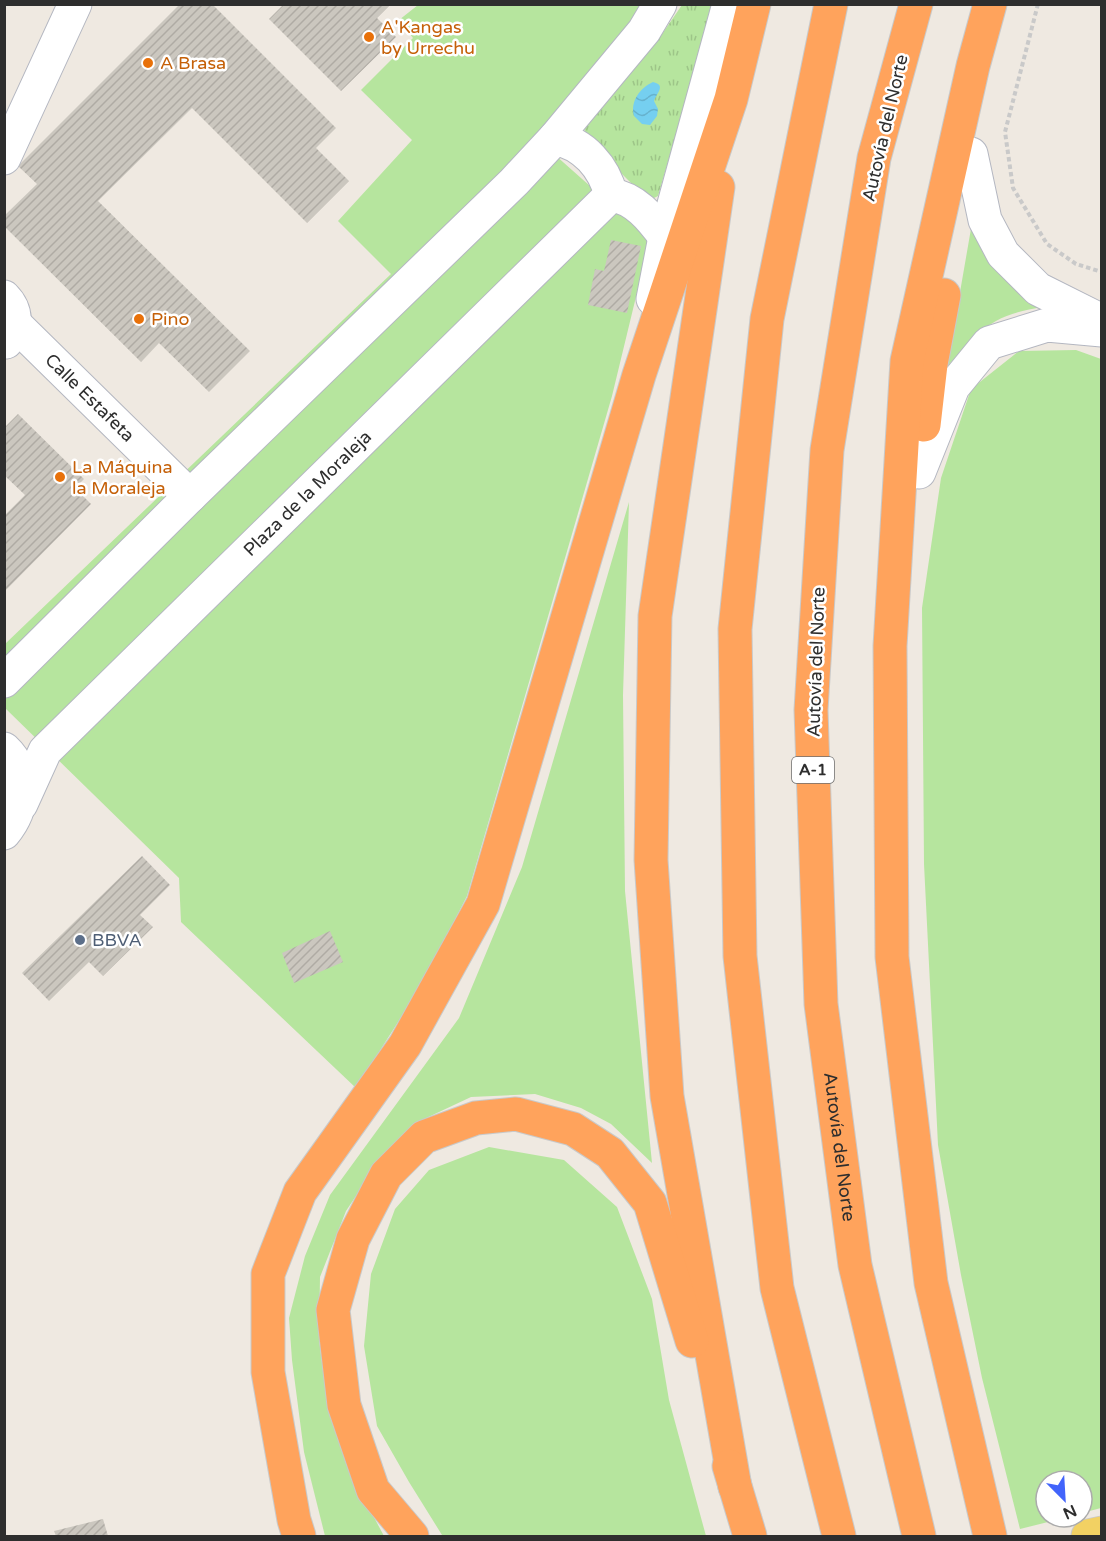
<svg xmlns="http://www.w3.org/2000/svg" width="1106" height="1541" font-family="'Varela Round',sans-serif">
  <defs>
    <pattern id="grass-tufts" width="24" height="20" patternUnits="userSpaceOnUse" patternTransform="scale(1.5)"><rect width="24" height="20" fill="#b6e59e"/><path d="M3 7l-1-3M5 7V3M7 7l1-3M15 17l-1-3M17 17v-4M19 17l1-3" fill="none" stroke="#9dc588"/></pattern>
    <pattern id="water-waves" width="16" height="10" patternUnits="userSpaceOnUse" patternTransform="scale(1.5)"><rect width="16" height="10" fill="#75cff0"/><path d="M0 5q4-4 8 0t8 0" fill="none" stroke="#66b2ce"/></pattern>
    <pattern id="building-hatch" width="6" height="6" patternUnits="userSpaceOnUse" patternTransform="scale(1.5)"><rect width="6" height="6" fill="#cbc7bf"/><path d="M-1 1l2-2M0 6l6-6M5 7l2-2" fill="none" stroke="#afaba4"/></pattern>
  </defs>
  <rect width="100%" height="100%" fill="#efe9e1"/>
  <path fill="url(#grass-tufts)" d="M 682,5 L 714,5 L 658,196 L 654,198 L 631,183 L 584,136 L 585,128 L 662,34 Z"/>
  <path fill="#b6e59e" d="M 418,5 L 646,5 L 537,139 L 634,225 L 649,243 L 612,396 L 467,896 L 421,986 L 356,1088 L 181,922 L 179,878 L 5,708 L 5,644 L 391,274 L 338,221 L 412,140 L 361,90 L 413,38 L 399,20 Z
    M 972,223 L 1042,307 C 1027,310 1010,313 996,321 C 977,331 961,351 947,367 Z
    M 1076,350 L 1101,359 L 1101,1508 L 1082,1513 L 1082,1481 L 1046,1481 L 1046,1517 L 1068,1517 L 1020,1529 L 982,1378 L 961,1275 L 938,1145 L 924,864 L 922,608 L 941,478 L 971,389 L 1019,351 Z
    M 629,502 L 623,695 L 625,891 L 652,1163 L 611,1124 L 581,1108 L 535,1094 L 471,1097 L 422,1120 L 379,1161 L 346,1211 L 320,1277 L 319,1339 L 327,1402 L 355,1482 L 384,1536 L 325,1536 L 304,1452 L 292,1360 L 289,1318 L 305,1256 L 330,1195 L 459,1018 L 522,867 Z
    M 489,1147 L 564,1160 L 617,1207 L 652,1299 L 669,1400 L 706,1536 L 445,1536 L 442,1535 L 409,1482 L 377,1426 L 364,1346 L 371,1274 L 395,1209 L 429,1170 Z"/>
  <path fill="url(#water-waves)" d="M 653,82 C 667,85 656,94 654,101 L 658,109 L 657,116 L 650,125 L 642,124 L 634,116 C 630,101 640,88 653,82 Z"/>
  <path fill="url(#building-hatch)" d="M 180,4 L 212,4 L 336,128 L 316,148 L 349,181 L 307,223 L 192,108 L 98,201 L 250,351 L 209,392 L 159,343 L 141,362 L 4,226 L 4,216 L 37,184 L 18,166 Z
    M 284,4 L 391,4 L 377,18 L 396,37 L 341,91 L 269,19 Z
    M 611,240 L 641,246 L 627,313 L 588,305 L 595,269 L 604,271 Z
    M 18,414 L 84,479 L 75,488 L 91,504 L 4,592 L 4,516 L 25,495 L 4,475 L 4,428 Z
    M 142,856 L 170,885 L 140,915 L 153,927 L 103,976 L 89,962 L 49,1001 L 22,973 Z
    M 330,931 L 343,962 L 294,983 L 282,953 Z
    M 103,1519 L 108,1536 L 56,1536 L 54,1531 Z"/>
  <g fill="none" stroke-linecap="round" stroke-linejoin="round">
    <g stroke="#b4b7c1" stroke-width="35">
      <g id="minor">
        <path d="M 555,138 C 584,144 604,167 611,195"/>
        <path d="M 971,154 L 985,220 L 1003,254 L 1038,289 L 1102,321"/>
        <path d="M 4,158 L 75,4"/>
        <path d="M 611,195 C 635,198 651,218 665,237"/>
        <path d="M 4,297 C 17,310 18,328 6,342"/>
        <path d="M 653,299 L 665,237 L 729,4"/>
        <path id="s1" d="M 15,324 L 190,496"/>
        <path d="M 919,472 L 953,387 L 989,343 L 1047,325 L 1102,330"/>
        <path d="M 4,681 L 190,496 L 514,182 L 555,138 L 644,31 L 660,4"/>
        <path d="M 4,749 C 29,772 24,809 4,833"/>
        <path id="s2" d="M 21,804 L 45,751 L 611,195"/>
      </g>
    </g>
    <g stroke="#c9c9c9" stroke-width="35">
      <path id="major" d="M 1088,1536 L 1102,1533"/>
    </g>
    <g stroke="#c9c9c9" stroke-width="35">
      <g id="highway">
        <path d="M 831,4 L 767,319 L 735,629 L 740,956 L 777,1288 L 839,1536"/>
        <path id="s3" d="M 916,4 L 874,158 L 827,450 L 811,710 L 821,1004 L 855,1265 L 919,1536"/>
        <path d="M 718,187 L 655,616 L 651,860 L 667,1096 L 735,1487"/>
        <path d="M 924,425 L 931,364 L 944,295"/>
        <path d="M 729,1466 L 750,1536"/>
        <path d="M 299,1536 L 294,1520 L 268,1372 L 268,1274 L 300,1192 L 405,1045 L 483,904 L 639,375 L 731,99 L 754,4"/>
        <path d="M 412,1536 L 373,1490 L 344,1405 L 333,1310 L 353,1239 L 386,1175 L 424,1137 L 476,1118 L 516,1114 L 573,1129 L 610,1153 L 650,1203 L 692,1341"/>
        <path d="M 990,1536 L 931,1283 L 892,957 L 890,646 L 907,361 L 973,66 L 990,4"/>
      </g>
    </g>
    <path stroke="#c9c9c9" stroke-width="4" stroke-dasharray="4.5 3" stroke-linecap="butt" d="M 1038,4 L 1005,132 L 1013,188 L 1047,244 L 1076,264 L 1102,272"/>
    <use href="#minor" stroke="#fff" stroke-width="33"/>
    <use href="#major" stroke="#f2d163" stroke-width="33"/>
    <use href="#highway" stroke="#ffa35c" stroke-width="33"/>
  </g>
  <g fill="#e8710a" stroke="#fff" stroke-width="2">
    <circle cx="369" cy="37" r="6"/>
    <circle cx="148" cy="63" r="6"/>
    <circle cx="139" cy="319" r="6"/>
    <circle cx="60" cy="477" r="6"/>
  </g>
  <circle fill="#5c6f8a" stroke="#fff" stroke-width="2" cx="80" cy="940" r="6"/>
  <g text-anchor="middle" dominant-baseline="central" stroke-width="5" stroke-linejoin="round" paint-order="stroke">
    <rect fill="#fff" stroke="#6d6d6d" stroke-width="1.5" x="792" y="757" width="42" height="26" rx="4.5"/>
    <g font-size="16" font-weight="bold" fill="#2e2e2e">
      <text x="813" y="770">A-1</text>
    </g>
    <g font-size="18" fill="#c56008" stroke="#fff" text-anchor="start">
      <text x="381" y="27">A'Kangas<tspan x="381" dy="21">by Urrechu</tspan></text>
      <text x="160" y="63">A Brasa</text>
      <text x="151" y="319">Pino</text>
      <text x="72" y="467">La Máquina<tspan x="72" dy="21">la Moraleja</tspan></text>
    </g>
    <g font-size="18" fill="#2e2e2e" stroke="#fff">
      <text transform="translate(885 128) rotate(-77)">Autovía del Norte</text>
      <text stroke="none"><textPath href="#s1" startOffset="105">Calle Estafeta</textPath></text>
      <text stroke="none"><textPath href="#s2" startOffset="426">Plaza de la Moraleja</textPath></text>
      <text transform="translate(816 662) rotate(-88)">Autovía del Norte</text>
      <text stroke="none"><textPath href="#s3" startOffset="1154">Autovía del Norte</textPath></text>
    </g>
    <g font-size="18" fill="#4e5e75" stroke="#fff" text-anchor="start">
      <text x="92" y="940">BBVA</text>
    </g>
  </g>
  <rect width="1106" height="1541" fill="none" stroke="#2e2e2e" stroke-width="12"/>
  <g transform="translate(1064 1499) rotate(156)"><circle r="28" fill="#ffffff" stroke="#ababab" stroke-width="1.5"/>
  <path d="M0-4.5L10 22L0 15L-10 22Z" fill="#4264fb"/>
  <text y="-9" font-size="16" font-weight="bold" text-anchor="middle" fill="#2e2e2e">N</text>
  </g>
</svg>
